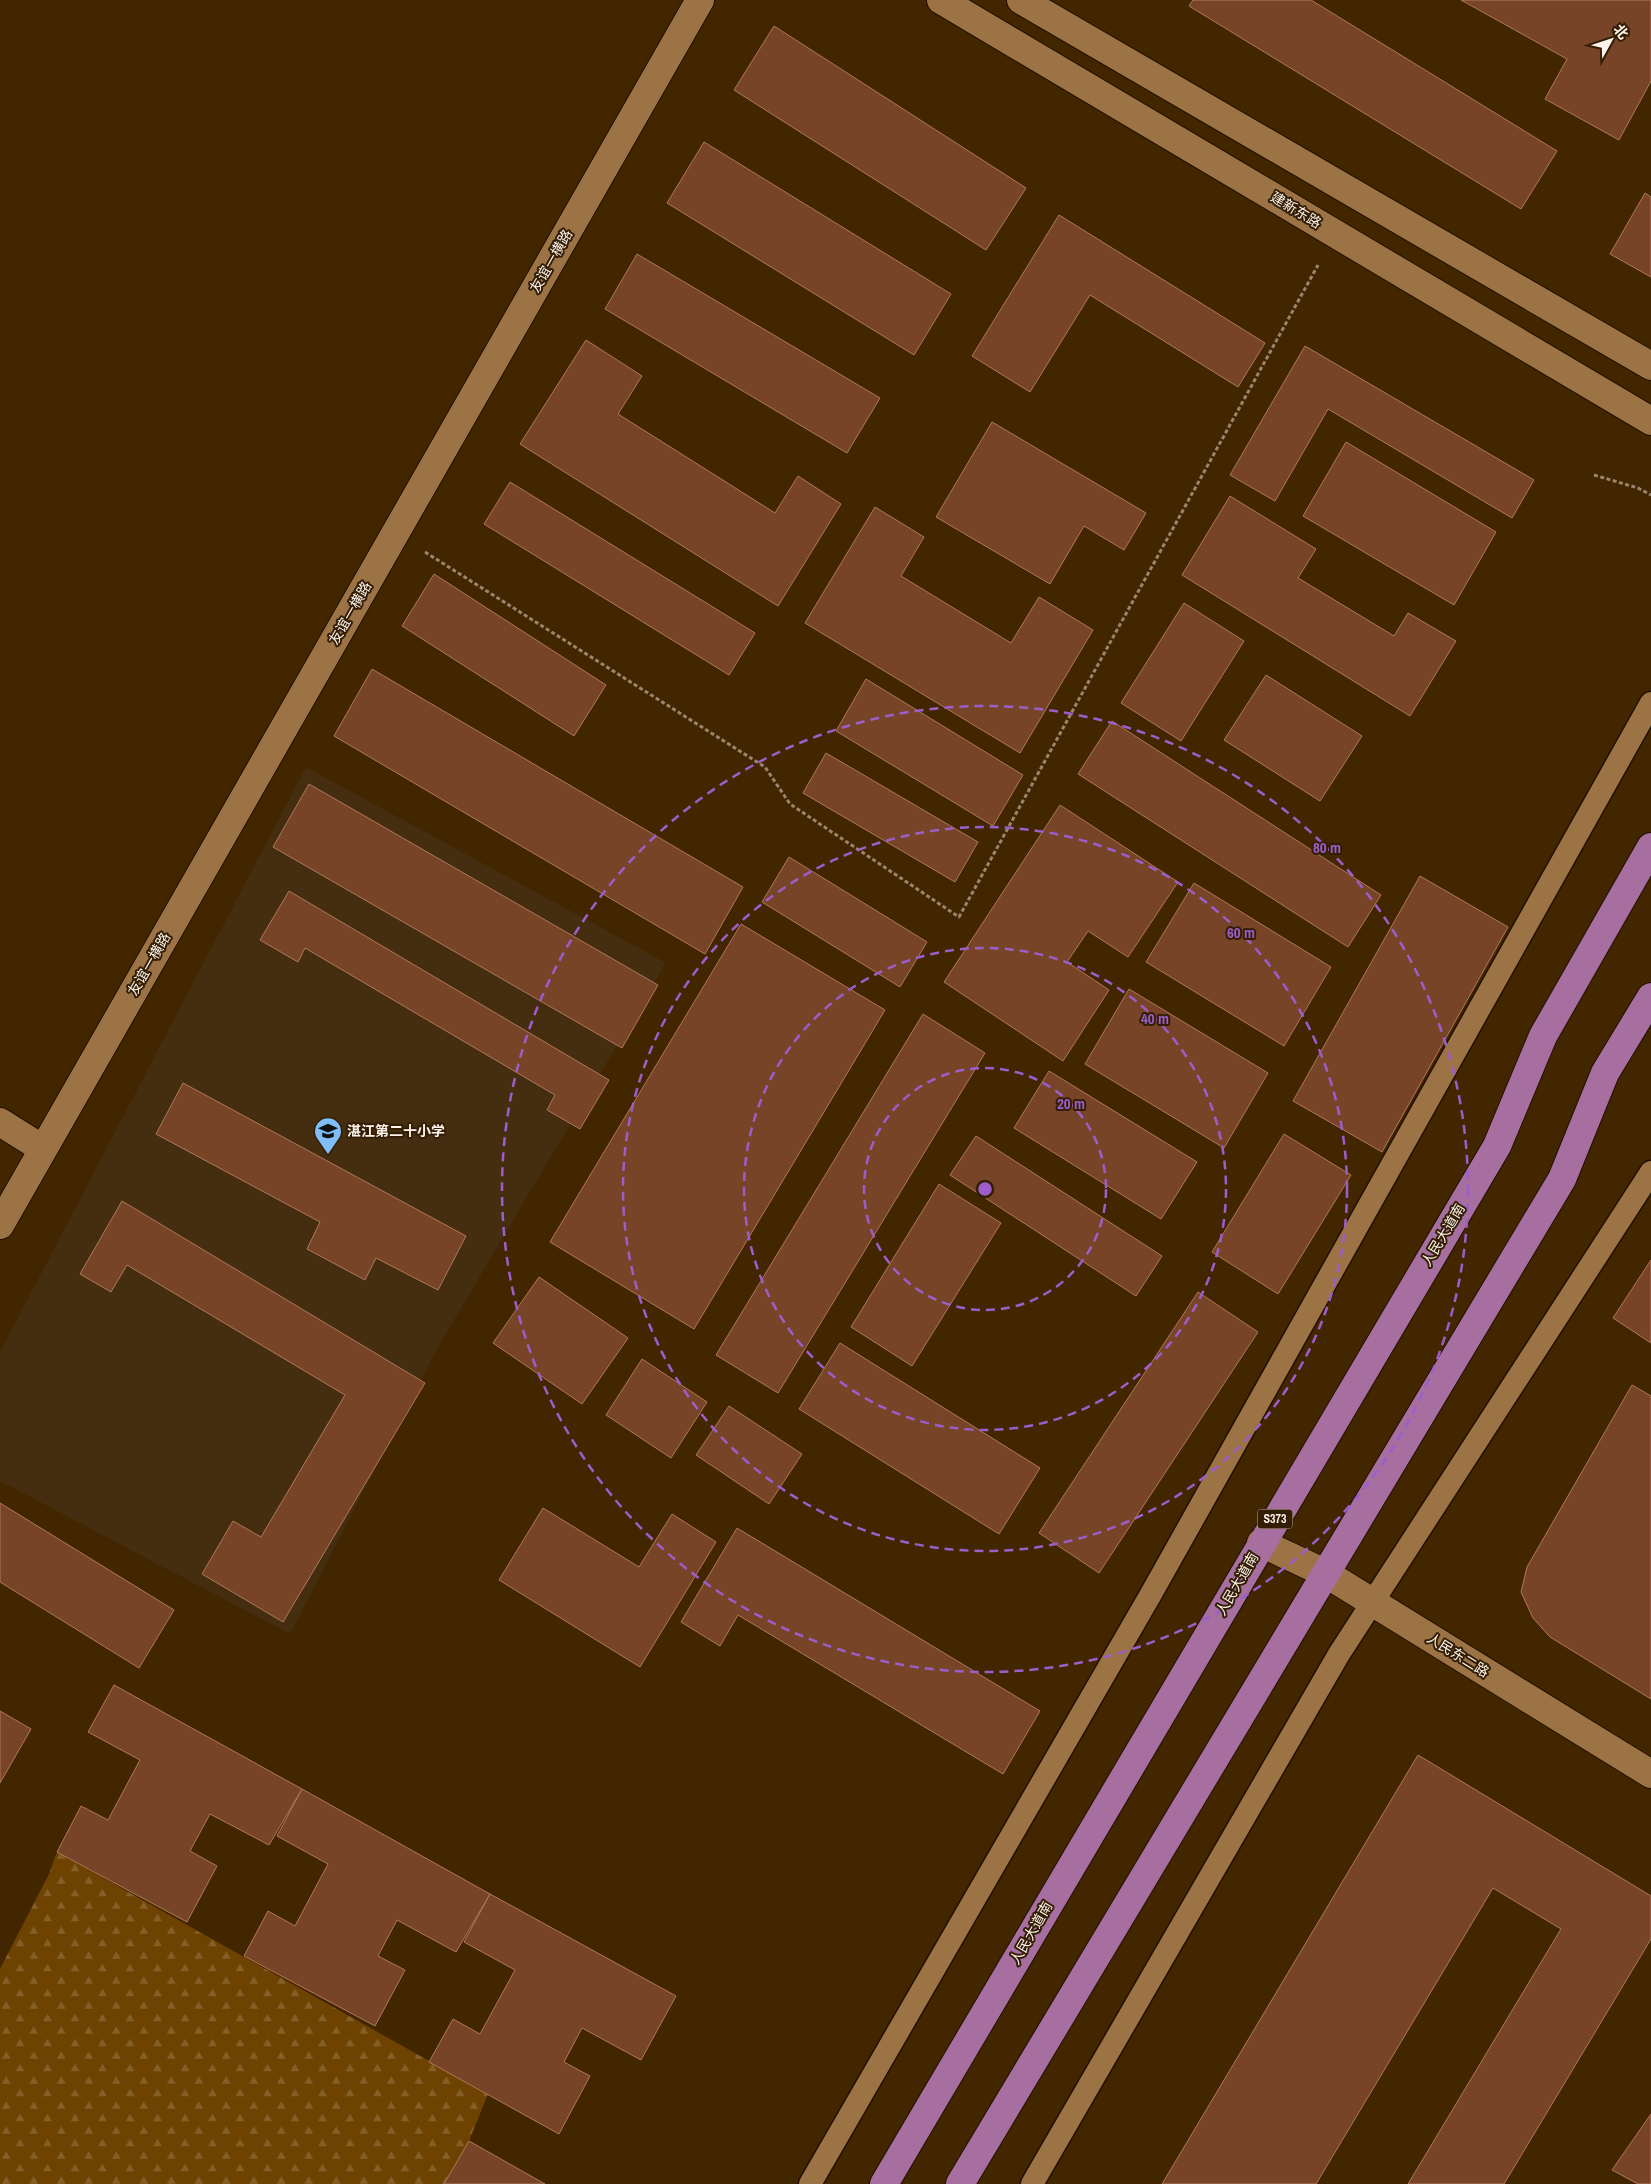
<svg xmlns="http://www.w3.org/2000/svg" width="1651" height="2184" font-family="'Archivo Narrow','Noto Sans SC',sans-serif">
  <defs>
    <pattern id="forest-firs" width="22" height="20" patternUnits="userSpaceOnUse" patternTransform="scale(1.25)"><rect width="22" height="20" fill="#6e4302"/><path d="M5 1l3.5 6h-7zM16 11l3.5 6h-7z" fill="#845f27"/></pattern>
  </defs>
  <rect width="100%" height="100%" fill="#422600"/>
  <path fill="#452d10" d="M 306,767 L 666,963 L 438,1347 L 290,1634 L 0,1481 L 0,1352 Z"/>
  <path fill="url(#forest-firs)" d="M 57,1852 L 488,2094 L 469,2141 L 444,2184 L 0,2184 L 0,1969 L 49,1874 Z"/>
  <path fill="#774428" stroke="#b0785b" d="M 1193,0 L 1311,0 L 1557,151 L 1521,209 L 1189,6 Z
    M 1461,0 L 1651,0 L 1651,81 L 1619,140 L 1545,99 L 1567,59 Z
    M 774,26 L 1026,188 L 986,250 L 734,90 Z
    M 704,142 L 951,294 L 914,355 L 667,203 Z
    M 1645,193 L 1651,197 L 1651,277 L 1610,254 Z
    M 1059,215 L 1265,343 L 1238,387 L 1090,295 L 1030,392 L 972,356 Z
    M 637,254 L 880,398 L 847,453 L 605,309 Z
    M 586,340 L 642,376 L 618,414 L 775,513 L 798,476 L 841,504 L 778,606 L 520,444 Z
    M 1305,346 L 1534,480 L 1512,518 L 1328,409 L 1275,501 L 1230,475 Z
    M 992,422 L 1146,513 L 1124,550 L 1084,526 L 1050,584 L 936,517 Z
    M 1346,442 L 1496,532 L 1454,605 L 1303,516 Z
    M 510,482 L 755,633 L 729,675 L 484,524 Z
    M 1230,496 L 1316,549 L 1298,578 L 1394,636 L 1408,613 L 1456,641 L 1410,716 L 1182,575 Z
    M 875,507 L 924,537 L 901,576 L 1011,643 L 1039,597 L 1093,630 L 1020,753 L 805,623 Z
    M 434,574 L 606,685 L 574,736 L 402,626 Z
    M 1184,603 L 1244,641 L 1181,741 L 1121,703 Z
    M 372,669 L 743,887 L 705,954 L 334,736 Z
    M 1266,675 L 1362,736 L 1320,801 L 1224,740 Z
    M 866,679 L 1023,775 L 993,826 L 836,731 Z
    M 1112,721 L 1381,895 L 1348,947 L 1078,774 Z
    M 826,753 L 978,842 L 955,882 L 803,793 Z
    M 309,784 L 658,985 L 622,1048 L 273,847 Z
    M 1060,805 L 1178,882 L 1128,957 L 1088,931 L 1067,962 L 1109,990 L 1063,1061 L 944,982 Z
    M 789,857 L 927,942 L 900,987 L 762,902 Z
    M 1420,876 L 1508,927 L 1382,1152 L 1293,1101 Z
    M 1194,883 L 1331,967 L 1284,1046 L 1146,962 Z
    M 289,891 L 609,1080 L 580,1129 L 547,1110 L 555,1095 L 305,948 L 298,962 L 260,940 Z
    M 741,924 L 885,1010 L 694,1329 L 550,1242 Z
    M 1129,989 L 1268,1073 L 1224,1148 L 1085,1064 Z
    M 923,1014 L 985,1053 L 778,1393 L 716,1355 Z
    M 1049,1071 L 1197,1162 L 1161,1219 L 1014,1128 Z
    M 183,1083 L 466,1236 L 438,1290 L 376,1258 L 365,1280 L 307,1249 L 320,1222 L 156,1134 Z
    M 1284,1134 L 1351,1175 L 1278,1294 L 1212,1252 Z
    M 976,1136 L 1162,1256 L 1136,1296 L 950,1175 Z
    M 939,1184 L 1001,1223 L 912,1366 L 851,1327 Z
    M 122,1201 L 425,1383 L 283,1622 L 202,1574 L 233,1521 L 261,1537 L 345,1395 L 127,1265 L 111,1292 L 80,1274 Z
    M 1651,1260 L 1651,1343 L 1613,1318 Z
    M 539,1277 L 628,1338 L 582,1404 L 493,1343 Z
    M 1198,1292 L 1258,1332 L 1099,1573 L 1039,1533 Z
    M 840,1343 L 1040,1468 L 999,1534 L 799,1409 Z
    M 642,1359 L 707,1402 L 671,1458 L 606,1415 Z
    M 1632,1385 L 1651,1396 L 1651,1699 L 1550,1637 L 1533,1618 L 1521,1592 L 1527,1567 Z
    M 729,1406 L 802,1454 L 769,1504 L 696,1455 Z
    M 0,1503 L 174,1610 L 139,1668 L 0,1582 Z
    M 543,1508 L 639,1567 L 672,1514 L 716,1542 L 640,1667 L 499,1580 Z
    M 737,1528 L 1040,1711 L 1003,1774 L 738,1615 L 720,1646 L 681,1622 Z
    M 114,1685 L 302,1789 L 269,1845 L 210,1814 L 190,1851 L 217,1866 L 187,1922 L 57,1852 L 81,1806 L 108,1820 L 140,1760 L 88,1732 Z
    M 0,1711 L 31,1729 L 0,1783 Z
    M 1418,1755 L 1651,1896 L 1651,1939 L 1504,2184 L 1408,2184 L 1561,1929 L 1493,1888 L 1316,2184 L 1162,2184 Z
    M 302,1789 L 490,1894 L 456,1952 L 397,1920 L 378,1956 L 405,1970 L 375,2026 L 244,1956 L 268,1911 L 295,1926 L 328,1864 L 277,1836 Z
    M 490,1894 L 676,1996 L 641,2060 L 582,2028 L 564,2062 L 590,2076 L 559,2134 L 429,2062 L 453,2019 L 480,2034 L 515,1970 L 464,1942 Z
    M 1651,2114 L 1651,2184 L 1638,2184 L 1612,2170 Z
    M 469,2141 L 545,2184 L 444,2184 Z"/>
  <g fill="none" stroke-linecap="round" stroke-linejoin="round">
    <g stroke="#231000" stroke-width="25">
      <path id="service" d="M 810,2184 L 1151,1594 L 1651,703
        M 1032,2184 L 1339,1654 L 1651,1172"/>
    </g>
    <g stroke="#231000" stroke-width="30">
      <path id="minor" d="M 0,1122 L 43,1149
        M 0,1225 L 700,0
        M 1261,1543 L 1325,1573 L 1651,1774"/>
    </g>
    <g stroke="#231000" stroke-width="30">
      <path id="tertiary" d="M 941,0 L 1651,421
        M 1021,0 L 1651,366"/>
    </g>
    <g stroke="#231000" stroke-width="30">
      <path id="primary" d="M 884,2184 L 1497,1146 L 1543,1036 L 1651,847
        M 960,2184 L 1562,1179 L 1605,1073 L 1651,997"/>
    </g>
    <path stroke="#9a866e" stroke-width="3" stroke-dasharray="4 2.5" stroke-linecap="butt" d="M 1594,475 L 1638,488 L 1651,495
      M 425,552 L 765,767 L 790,804 L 959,917 L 1318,265"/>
    <use href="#service" stroke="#9c7344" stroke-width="22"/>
    <use href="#minor" stroke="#9c7344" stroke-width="28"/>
    <use href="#tertiary" stroke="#9c7344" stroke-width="28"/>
    <use href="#primary" stroke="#a66fa0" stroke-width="28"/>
  </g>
  <g fill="none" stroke="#9c5eca" stroke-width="2.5" stroke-dasharray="9 6">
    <circle cx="985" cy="1189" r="121"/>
    <circle cx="985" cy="1189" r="241"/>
    <circle cx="985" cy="1189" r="362"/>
    <circle cx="985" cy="1189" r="483"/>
  </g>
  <defs>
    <g id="school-pin" transform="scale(1.4375)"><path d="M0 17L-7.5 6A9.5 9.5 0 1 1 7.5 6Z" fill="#7fbdf9" stroke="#331e05"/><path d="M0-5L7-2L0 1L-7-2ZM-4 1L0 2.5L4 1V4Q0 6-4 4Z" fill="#111"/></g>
  </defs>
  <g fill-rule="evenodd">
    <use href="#school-pin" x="328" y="1131"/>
  </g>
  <g text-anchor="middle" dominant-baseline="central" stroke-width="4" stroke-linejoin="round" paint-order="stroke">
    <rect fill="#331e05" stroke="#c0b3a5" stroke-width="1" x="1257.5" y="1509.5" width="35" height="19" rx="4"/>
    <g font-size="12" font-weight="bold" fill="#fdf3ea">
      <text x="1275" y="1519">S373</text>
    </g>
    <g font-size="14" fill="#fdf3ea" stroke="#331e05">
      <text transform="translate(1296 210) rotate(31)">建新东路</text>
      <text transform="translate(551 261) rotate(-60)">友谊一横路</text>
      <text transform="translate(350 613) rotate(-60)">友谊一横路</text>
      <text transform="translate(149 964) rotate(-60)">友谊一横路</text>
      <text transform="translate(1443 1235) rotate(-59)">人民大道南</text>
      <text transform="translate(1237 1584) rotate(-60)">人民大道南</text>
      <text transform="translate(1458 1655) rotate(32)">人民东二路</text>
      <text transform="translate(1031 1933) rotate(-60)">人民大道南</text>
    </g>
    <g font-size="14" font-weight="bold" fill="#fdf3ea" stroke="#331e05" text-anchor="start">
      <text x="347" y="1131">湛江第二十小学</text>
    </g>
  </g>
  <circle cx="985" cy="1189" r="8" fill="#9c5eca" stroke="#331e05" stroke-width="2.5"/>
  <g font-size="15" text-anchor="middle" font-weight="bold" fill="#9c5eca" stroke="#331e05" stroke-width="4" stroke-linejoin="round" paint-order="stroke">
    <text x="1327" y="853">80 m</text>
    <text x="1241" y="938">60 m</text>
    <text x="1155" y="1024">40 m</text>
    <text x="1071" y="1109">20 m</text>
  </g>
  <g transform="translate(1611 40) rotate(50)" stroke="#331e05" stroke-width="4" paint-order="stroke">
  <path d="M0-4L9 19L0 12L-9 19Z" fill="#fdf3ea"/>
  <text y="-8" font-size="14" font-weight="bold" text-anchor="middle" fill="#fdf3ea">北</text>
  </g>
</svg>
